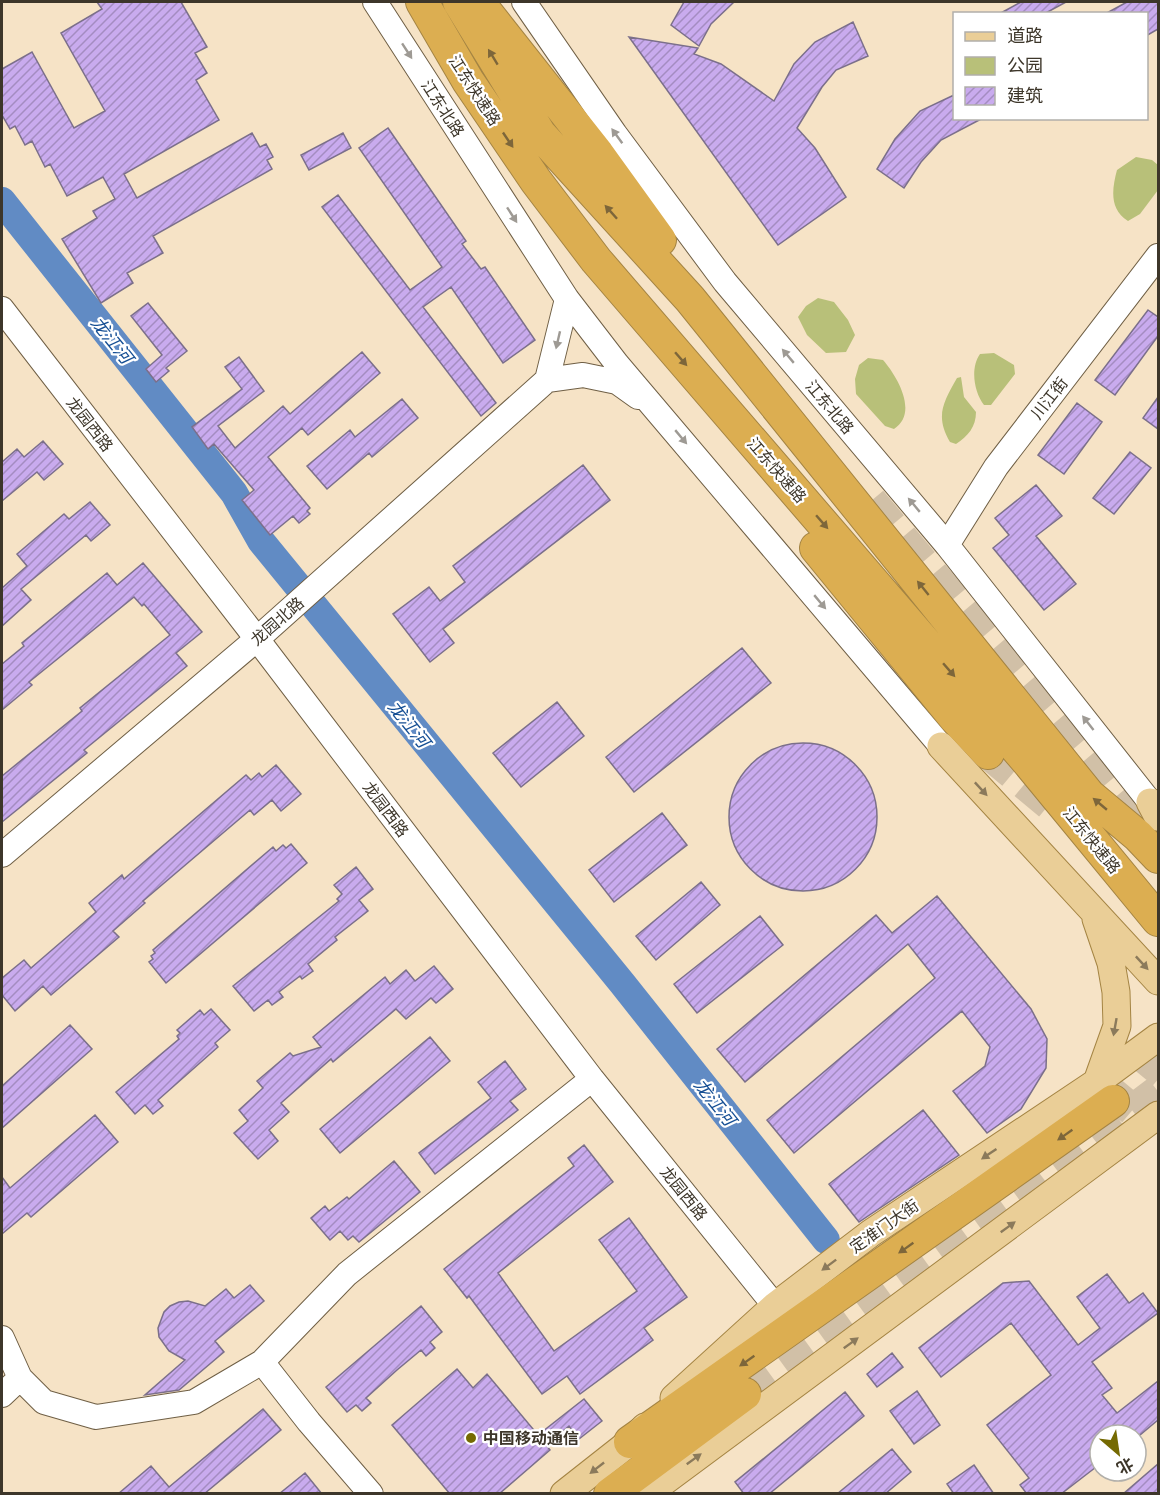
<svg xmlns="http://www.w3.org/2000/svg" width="1160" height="1495" font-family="'Archivo Narrow','Noto Sans SC',sans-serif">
  <defs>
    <pattern id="building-hatch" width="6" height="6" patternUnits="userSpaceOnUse" patternTransform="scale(1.5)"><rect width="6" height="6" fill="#c9abee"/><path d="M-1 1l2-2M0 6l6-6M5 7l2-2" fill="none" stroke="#a48cc1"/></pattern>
  </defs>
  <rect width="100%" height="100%" fill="#f6e3c6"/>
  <path fill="#b8c079" d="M 1136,157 L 1152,160 L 1158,165 L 1158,190 L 1140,214 L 1128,221 C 1109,209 1112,189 1117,170 Z
    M 818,298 L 834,302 L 848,320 L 855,335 L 846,352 L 826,353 L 807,335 L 798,317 L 806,306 Z
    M 994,353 L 1014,365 L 1015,374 L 991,405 L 984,405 C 974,392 970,368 980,354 Z
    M 868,358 L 883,360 C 897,376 919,413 894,429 L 885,426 L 856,394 L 855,379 L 859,365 Z
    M 961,377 L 964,397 L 976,412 C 976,427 968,436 956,444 L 950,442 C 935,416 943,403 957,378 Z"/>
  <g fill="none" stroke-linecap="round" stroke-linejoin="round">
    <path stroke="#618bc4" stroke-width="28" d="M 2,201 L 234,493 L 261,541 L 622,983 L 826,1240"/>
  </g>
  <path fill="url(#building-hatch)" stroke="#7b6f8a" stroke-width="1.5" d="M 97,2 L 181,2 L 207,47 L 195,53 L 207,73 L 196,80 L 219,120 L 124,174 L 137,198 L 252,133 L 260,147 L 266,144 L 273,157 L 267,160 L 272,169 L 153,236 L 163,253 L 127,273 L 133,283 L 101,303 L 62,239 L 97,218 L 93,211 L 115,199 L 103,177 L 67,196 L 50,164 L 45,167 L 32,141 L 25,145 L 15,126 L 10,129 L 2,115 L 2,69 L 32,52 L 74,128 L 105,111 L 61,33 L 102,9 Z
    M 684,2 L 734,2 L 711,24 L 699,46 L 671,25 Z
    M 1021,2 L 1066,2 L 1044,14 L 999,14 Z
    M 1127,2 L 1158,2 L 1158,29 L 1146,36 L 1146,14 L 1105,14 Z
    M 853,22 L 868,56 L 836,70 L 822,87 L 797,128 L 815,148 L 846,197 L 778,245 L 629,37 L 698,48 L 694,54 L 721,64 L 774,101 L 794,64 L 815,42 Z
    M 954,95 L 954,118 L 983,118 L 941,140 L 921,162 L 904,188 L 877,169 L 895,139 L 920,111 Z
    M 388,128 L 466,241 L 462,244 L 481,269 L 485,267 L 535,340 L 503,363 L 451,287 L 423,307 L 496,403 L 481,416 L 322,207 L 338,195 L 410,290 L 442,267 L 359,148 Z
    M 343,133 L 351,148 L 309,170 L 301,155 Z
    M 148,303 L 187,351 L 166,368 L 169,371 L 156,382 L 146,369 L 162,355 L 131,316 Z
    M 1148,310 L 1158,317 L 1158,336 L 1115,395 L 1095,380 Z
    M 362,352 L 380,373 L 308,435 L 302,428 L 268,457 L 310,508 L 307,511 L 310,514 L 299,523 L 293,516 L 270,535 L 242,500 L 254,490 L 214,444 L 208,449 L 192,427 L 242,389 L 225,367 L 239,357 L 264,391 L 218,426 L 235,448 L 283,406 L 290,414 Z
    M 1158,397 L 1158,429 L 1143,418 Z
    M 402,399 L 418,418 L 372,457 L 369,453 L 327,489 L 307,466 L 350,430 L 355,437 Z
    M 1077,403 L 1102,422 L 1064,474 L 1038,455 Z
    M 43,441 L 63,464 L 44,480 L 37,472 L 2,501 L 2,462 L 17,449 L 24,457 Z
    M 1130,452 L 1151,468 L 1114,514 L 1093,498 Z
    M 583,465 L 610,500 L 443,629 L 454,643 L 430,662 L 393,614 L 429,587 L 440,601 L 465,582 L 453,566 Z
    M 1036,485 L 1062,516 L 1036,536 L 1076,584 L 1044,610 L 993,548 L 1009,535 L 995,518 Z
    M 90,502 L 110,525 L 91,541 L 86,535 L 21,589 L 31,600 L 2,626 L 2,588 L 27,566 L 17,554 L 64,514 L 69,519 Z
    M 143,563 L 202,632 L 176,653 L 187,666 L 84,750 L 87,753 L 2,822 L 2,776 L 82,711 L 80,708 L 170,635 L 144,604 L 142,606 L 134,597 L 29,682 L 32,685 L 2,710 L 2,664 L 24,646 L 22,643 L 107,573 L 117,585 Z
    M 742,648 L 771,683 L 634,792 L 606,757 Z
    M 557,702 L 584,736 L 521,787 L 493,753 Z
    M729 817a74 74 0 1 1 148 0a74 74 0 1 1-148 0Z
    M 276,765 L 301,794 L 281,811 L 272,800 L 254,815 L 250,810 L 143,901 L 145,903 L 113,931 L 119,937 L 51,995 L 43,986 L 15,1011 L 2,995 L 2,978 L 24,960 L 31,968 L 96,912 L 89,903 L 122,875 L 124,879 L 246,775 L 251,780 L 259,773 L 262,777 Z
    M 662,813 L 687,845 L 614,902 L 589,870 Z
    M 291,844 L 307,863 L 166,983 L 149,962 L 153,959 L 151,956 L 155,953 L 153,950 L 273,847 L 276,851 L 283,845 L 286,848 Z
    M 356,867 L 373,889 L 359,900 L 368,911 L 335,937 L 337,940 L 308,964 L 313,971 L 302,979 L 300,976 L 279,992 L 283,997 L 272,1005 L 268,1000 L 254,1011 L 233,986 L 339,901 L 337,899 L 342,894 L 334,885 Z
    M 701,882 L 720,905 L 656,960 L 636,936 Z
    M 937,896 L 1031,1009 L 1047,1039 L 1046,1068 L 1021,1109 L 987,1133 L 953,1091 L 985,1066 L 990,1047 L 962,1011 L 794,1153 L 767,1120 L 935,978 L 908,944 L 745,1082 L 717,1049 L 876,915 L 892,933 Z
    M 760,916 L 783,945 L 697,1013 L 674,984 Z
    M 434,966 L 453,989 L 436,1003 L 431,998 L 406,1019 L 396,1009 L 333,1062 L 331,1059 L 281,1103 L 289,1112 L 269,1130 L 278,1141 L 258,1159 L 234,1133 L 248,1121 L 239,1110 L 263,1088 L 257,1081 L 290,1053 L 293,1056 L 321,1047 L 313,1037 L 385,977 L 390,984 L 406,970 L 415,981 Z
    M 211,1009 L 230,1030 L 215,1043 L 218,1047 L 158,1100 L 163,1106 L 153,1114 L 145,1105 L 135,1114 L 116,1092 L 179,1039 L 177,1036 L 180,1033 L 177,1030 L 200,1010 L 204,1015 Z
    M 70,1025 L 92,1049 L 2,1128 L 2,1086 Z
    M 430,1037 L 450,1061 L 340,1153 L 320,1129 Z
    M 505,1061 L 526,1089 L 510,1101 L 518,1110 L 435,1174 L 419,1153 L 491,1098 L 478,1082 Z
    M 923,1110 L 959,1155 L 859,1222 L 829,1184 Z
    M 95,1115 L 118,1142 L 31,1217 L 27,1213 L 2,1234 L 2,1177 L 10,1188 Z
    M 584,1145 L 613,1182 L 498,1273 L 554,1351 L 637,1291 L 599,1240 L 629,1218 L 687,1297 L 644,1328 L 653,1340 L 580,1394 L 567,1376 L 542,1394 L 469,1296 L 467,1298 L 444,1269 L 574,1166 L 568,1158 Z
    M 394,1161 L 420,1192 L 359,1242 L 353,1236 L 348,1240 L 340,1231 L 330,1240 L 311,1218 L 325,1206 L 329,1211 L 347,1197 L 349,1199 Z
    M 1107,1274 L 1129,1303 L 1143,1293 L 1158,1313 L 1092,1362 L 1112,1388 L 1102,1395 L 1117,1413 L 1158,1381 L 1158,1420 L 1140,1435 L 1100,1435 L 1100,1464 L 1061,1494 L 1027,1494 L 1020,1485 L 1029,1478 L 987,1425 L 1051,1375 L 1011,1323 L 941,1377 L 919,1348 L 1003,1283 L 1029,1281 L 1078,1345 L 1100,1328 L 1077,1297 Z
    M 250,1285 L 264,1301 L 215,1341 L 224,1352 L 179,1390 L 145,1395 L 185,1360 L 169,1351 L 159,1337 L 158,1328 L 164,1312 L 170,1306 L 179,1302 L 188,1301 L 205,1306 L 226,1289 L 234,1298 Z
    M 421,1306 L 442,1332 L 430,1342 L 435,1348 L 426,1356 L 421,1350 L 397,1370 L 366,1398 L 371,1403 L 362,1411 L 356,1405 L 347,1412 L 326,1387 Z
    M 892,1353 L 903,1367 L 877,1387 L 867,1374 Z
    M 457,1369 L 473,1388 L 487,1374 L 538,1435 L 584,1399 L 602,1421 L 579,1439 L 569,1426 L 546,1445 L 550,1450 L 499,1494 L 450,1494 L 392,1425 Z
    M 917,1391 L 940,1425 L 914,1444 L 890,1411 Z
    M 845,1392 L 864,1416 L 769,1494 L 744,1494 L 735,1482 Z
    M 263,1409 L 281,1430 L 204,1494 L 118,1494 L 151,1466 L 169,1487 Z
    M 892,1449 L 911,1472 L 885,1494 L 837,1494 Z
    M 1158,1464 L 1158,1494 L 1123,1494 Z
    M 974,1465 L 994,1494 L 954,1494 L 947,1484 Z
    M 305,1473 L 322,1494 L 279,1494 Z"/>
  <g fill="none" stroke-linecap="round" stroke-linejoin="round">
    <path stroke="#d1c0a7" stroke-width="32" stroke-dasharray="32 16" stroke-linecap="butt" d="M 871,501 L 1158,842
      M 988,753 L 1061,814
      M 1110,1112 L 1150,1064 L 1158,1050
      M 745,1394 L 1041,1180 L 1158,1091"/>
    <g stroke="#6f5f45" stroke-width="26">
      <path id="secondary" d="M 375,2 L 567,299 L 617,364 L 941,746
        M 524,2 L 615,134 L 725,282 L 947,545 L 1150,802
        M 2,309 L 257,639 L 592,1079 L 775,1306
        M 547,380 L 583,375 L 617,382 L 638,397
        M 547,380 L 567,299
        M 947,545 L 996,467 L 1158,256
        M 2,855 L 257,639 L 547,380
        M 2,1338 L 20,1378 L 44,1402 L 96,1417 L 194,1402 L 262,1362 L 347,1274 L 592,1079
        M 262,1362 L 309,1422 L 371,1494
        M 2,1395 L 20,1378"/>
    </g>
    <g stroke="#a48443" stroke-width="29">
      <path id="primary" d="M 941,746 L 1158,981
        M 1150,802 L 1158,817
        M 1096,919 L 1111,963 L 1116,992 L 1117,1026 L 1097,1082
        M 674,1398 L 775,1306 L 871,1233 L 1097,1082 L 1158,1037
        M 564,1494 L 630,1442 L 645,1427
        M 647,1494 L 1158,1115"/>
    </g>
    <g stroke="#a48443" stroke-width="34">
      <path id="highway" d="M 422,2 L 468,81 L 536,181 L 596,260 L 1028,762 L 1158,920
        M 459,2 L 540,134 L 690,299 L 1089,795 L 1138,836 L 1158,857
        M 483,8 L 598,154 L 660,240
        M 816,548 L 955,718 L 988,753
        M 630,1442 L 1113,1101
        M 610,1494 L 745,1394"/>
    </g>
    <use href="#secondary" stroke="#fff" stroke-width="24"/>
    <use href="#primary" stroke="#eace97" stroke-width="27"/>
    <use href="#highway" stroke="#dcae51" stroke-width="32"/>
  </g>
  <defs><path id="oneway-solid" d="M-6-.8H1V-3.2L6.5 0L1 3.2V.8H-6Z" transform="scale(1.5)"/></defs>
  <g fill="#9e9a94">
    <use href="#oneway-solid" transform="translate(407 51) rotate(57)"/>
    <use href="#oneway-solid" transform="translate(617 136) rotate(-126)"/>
    <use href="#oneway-solid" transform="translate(512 215) rotate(57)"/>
    <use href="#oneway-solid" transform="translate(558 340) rotate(103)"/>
    <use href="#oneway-solid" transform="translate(788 356) rotate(-130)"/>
    <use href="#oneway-solid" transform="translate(681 437) rotate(50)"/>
    <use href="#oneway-solid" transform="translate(914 505) rotate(-130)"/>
    <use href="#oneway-solid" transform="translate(820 602) rotate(50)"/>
    <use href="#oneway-solid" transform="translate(1088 723) rotate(-128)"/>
  </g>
  <g fill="#7d663a">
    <use href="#oneway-solid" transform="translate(493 57) rotate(-121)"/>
    <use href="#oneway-solid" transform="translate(508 140) rotate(56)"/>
    <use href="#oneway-solid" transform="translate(611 212) rotate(-132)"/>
    <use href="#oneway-solid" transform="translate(681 359) rotate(49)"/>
    <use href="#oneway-solid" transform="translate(822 522) rotate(49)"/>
    <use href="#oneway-solid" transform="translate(923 588) rotate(-129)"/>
    <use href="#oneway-solid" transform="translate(949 670) rotate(49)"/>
    <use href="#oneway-solid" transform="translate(1100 804) rotate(-140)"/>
    <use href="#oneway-solid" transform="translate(1065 1135) rotate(145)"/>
    <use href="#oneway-solid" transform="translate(906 1248) rotate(145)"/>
    <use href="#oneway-solid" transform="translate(747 1361) rotate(145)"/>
  </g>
  <g fill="#8b7a5b">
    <use href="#oneway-solid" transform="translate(981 789) rotate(47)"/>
    <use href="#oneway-solid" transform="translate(1142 963) rotate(47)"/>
    <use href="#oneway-solid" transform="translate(1115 1027) rotate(100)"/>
    <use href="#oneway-solid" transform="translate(989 1154) rotate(146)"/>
    <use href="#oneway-solid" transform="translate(1008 1227) rotate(-36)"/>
    <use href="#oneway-solid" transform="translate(829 1265) rotate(143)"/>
    <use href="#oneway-solid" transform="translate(851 1343) rotate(-36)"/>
    <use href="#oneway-solid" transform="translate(694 1459) rotate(-36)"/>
    <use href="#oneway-solid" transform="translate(597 1468) rotate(142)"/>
  </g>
  <circle fill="#756a02" stroke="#fff" stroke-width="2" cx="471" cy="1438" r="6"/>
  <g text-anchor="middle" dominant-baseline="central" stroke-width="4.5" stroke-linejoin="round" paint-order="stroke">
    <g font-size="16" fill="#3d362a" stroke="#fff">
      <text transform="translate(475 90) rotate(57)">江东快速路</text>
      <text transform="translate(443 108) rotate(57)">江东北路</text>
      <text transform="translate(1049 398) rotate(-52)">川江街</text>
      <text transform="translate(830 407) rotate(50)">江东北路</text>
      <text transform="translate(90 424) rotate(52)">龙园西路</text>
      <text transform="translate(777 470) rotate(49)">江东快速路</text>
      <text transform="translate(277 621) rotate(-41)">龙园北路</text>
      <text transform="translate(386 809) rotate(53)">龙园西路</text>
      <text transform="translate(1092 840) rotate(51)">江东快速路</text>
      <text transform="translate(684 1193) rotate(51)">龙园西路</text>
      <text transform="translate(884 1226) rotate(-35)">定淮门大街</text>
    </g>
    <g font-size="16" font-weight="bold" fill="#3d362a" stroke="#fff" text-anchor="start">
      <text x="483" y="1438">中国移动通信</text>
    </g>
    <g font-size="18" font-style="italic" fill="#164f94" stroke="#fff">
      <text transform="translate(112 340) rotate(51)">龙江河</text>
      <text transform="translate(409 724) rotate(51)">龙江河</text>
      <text transform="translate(715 1102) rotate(51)">龙江河</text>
    </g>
  </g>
  <rect width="1160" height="1495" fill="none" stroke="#3d362a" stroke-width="6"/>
  <rect x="953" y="12" width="195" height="108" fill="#ffffff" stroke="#b1afaa" stroke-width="1.5"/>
  <rect x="965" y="32" width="30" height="9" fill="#eace97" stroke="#b1afaa" stroke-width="1.5"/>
  <text x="1007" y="42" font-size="18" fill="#3d362a">道路</text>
  <rect x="965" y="57" width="30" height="18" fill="#b8c079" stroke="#b1afaa" stroke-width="1.5"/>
  <text x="1007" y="72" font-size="18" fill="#3d362a">公园</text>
  <rect x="965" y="87" width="30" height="18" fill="url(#building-hatch)" stroke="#b1afaa" stroke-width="1.5"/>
  <text x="1007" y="102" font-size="18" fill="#3d362a">建筑</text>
  <g transform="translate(1118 1453) rotate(151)"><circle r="28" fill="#ffffff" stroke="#b1afaa" stroke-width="1.5"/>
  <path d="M0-4.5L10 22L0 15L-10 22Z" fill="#756a02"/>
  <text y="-9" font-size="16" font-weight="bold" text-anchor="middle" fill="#3d362a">北</text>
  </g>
</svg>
